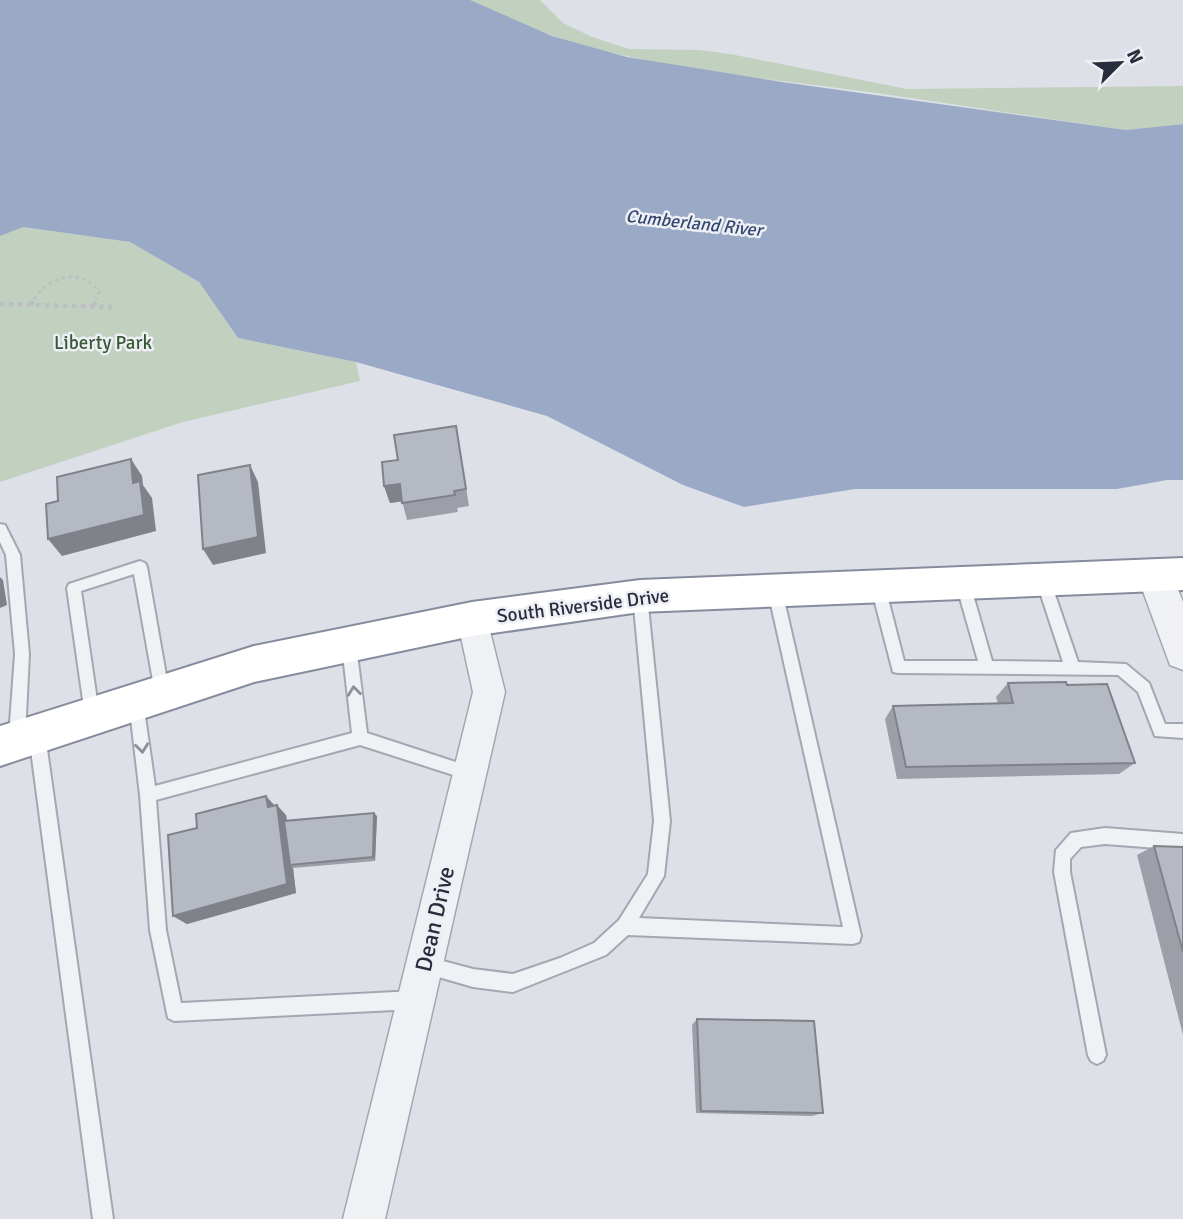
<svg xmlns="http://www.w3.org/2000/svg" width="1183" height="1219" font-family="Signika,sans-serif">
  <rect width="100%" height="100%" fill="#dee0e7"/>
  <path fill="#c1d0bf" d="M 470,0 L 540,0 L 563,23 L 592,37 L 629,49 L 699,50 L 730,54 L 907,89 L 1183,86 L 1183,124 L 1126,130 C 1030,117 934,100 838,88 C 713,72 583,61 470,0 Z
    M 0,212 L 23,227 L 130,242 L 199,282 L 238,338 L 356,362 L 360,381 L 183,422 L 0,482 Z"/>
  <path fill="#9aaac6" d="M 0,0 L 470,0 L 552,36 L 627,57 L 782,82 L 1126,130 L 1183,124 L 1183,480 L 1167,480 L 1117,489 L 855,489 L 744,507 L 683,485 L 547,416 L 356,362 L 238,338 L 199,282 L 130,242 L 23,227 L 0,236 Z"/>
  <g fill="none" stroke-linecap="round" stroke-linejoin="round">
    <g stroke="#a4a7b1" stroke-width="4">
      <path id="service" d="M 0,524 L 5,525 L 20,555 L 29,654 L 25,737 L 22,742 L 17,744 L 12,742 L 9,737 L 15,654 L 6,555 L 0,542 Z
        M 140,561 L 145,563 L 147,567 L 169,692 L 167,697 L 162,699 L 157,697 L 155,692 L 134,574 L 81,591 L 99,714 L 97,719 L 92,721 L 87,719 L 85,714 L 67,588 L 69,584 Z
        M 1043,574 L 1048,576 L 1050,580 L 1078,662 L 1126,664 L 1149,683 L 1165,724 L 1183,724 L 1183,738 L 1155,736 L 1138,692 L 1118,675 L 898,673 L 893,672 L 871,587 L 873,583 L 883,583 L 885,587 L 904,661 L 978,661 L 956,584 L 958,580 L 968,580 L 970,584 L 992,661 L 1063,662 L 1036,580 L 1038,576 Z
        M 775,585 L 780,587 L 782,591 L 861,936 L 859,942 L 853,944 L 628,935 L 606,955 L 513,992 L 473,987 L 418,971 L 415,965 L 418,959 L 424,956 L 473,969 L 513,974 L 560,958 L 594,943 L 619,920 L 648,874 L 654,821 L 633,596 L 635,592 L 645,592 L 647,596 L 670,821 L 664,876 L 639,918 L 843,927 L 768,591 L 770,587 Z
        M 349,640 L 354,642 L 356,646 L 367,733 L 474,768 L 477,773 L 474,778 L 469,780 L 360,745 L 156,800 L 166,930 L 181,1003 L 415,991 L 421,994 L 424,1000 L 421,1006 L 415,1009 L 174,1021 L 168,1018 L 150,930 L 140,795 L 129,702 L 131,697 L 136,695 L 141,697 L 143,702 L 155,786 L 352,733 L 342,646 L 344,642 Z
        M 37,728 L 42,730 L 45,735 L 113,1219 L 93,1219 L 29,735 L 32,730 Z
        M 1105,828 L 1183,834 L 1183,850 L 1105,844 L 1081,847 L 1070,859 L 1070,872 L 1106,1055 L 1103,1061 L 1097,1064 L 1091,1061 L 1088,1055 L 1054,872 L 1056,850 L 1071,833 Z"/>
    </g>
    <g stroke="#a4a7b1" stroke-width="3">
      <path id="minor" d="M 472,606 L 483,610 L 487,619 L 505,692 L 385,1219 L 343,1219 L 473,692 L 457,619 L 461,610 Z"/>
    </g>
    <g stroke="#a4a7b1" stroke-width="3">
      <path id="tertiary" d="M 1155,560 L 1168,564 L 1183,602 L 1183,670 L 1170,665 L 1137,575 L 1142,564 Z"/>
    </g>
    <g stroke="#868c9d" stroke-width="4">
      <path id="trunk" d="M 1183,558 L 1183,590 L 640,612 L 472,636 L 254,682 L 0,766 L 0,726 L 254,646 L 472,602 L 640,580 Z"/>
    </g>
    <path stroke="#bcbec5" stroke-width="2.5" stroke-dasharray="3.5 3.5" stroke-linecap="butt" d="M 34,299 C 49,276 82,267 99,292 L 96,299"/>
    <path stroke="#bcbec5" stroke-width="4.5" stroke-dasharray="4.5 4.5" stroke-linecap="butt" d="M 0,304 L 116,307
      M 31,305 L 35,297
      M 94,306 L 97,297"/>
    <use href="#service" fill="#f0f1f5" fill-rule="evenodd"/>
    <use href="#minor" fill="#f0f1f5" fill-rule="evenodd"/>
    <use href="#tertiary" fill="#f0f1f5" fill-rule="evenodd"/>
    <use href="#trunk" fill="#fff" fill-rule="evenodd"/>
  </g>
  <path fill="#9c9fa8" d="M 456,426 L 469,506 L 457,508 L 458,512 L 407,520 L 402,501 L 390,503 L 384,486 Z
    M 1008,683 L 1067,685 L 1135,763 L 1119,774 L 897,779 L 885,719 L 893,706 L 998,704 L 996,697 Z
    M 286,815 L 287,821 L 377,816 L 375,861 L 293,868 L 296,893 L 187,924 L 173,916 L 197,828 Z
    M 1154,846 L 1183,847 L 1183,1035 L 1137,855 Z
    M 697,1019 L 823,1113 L 812,1116 L 696,1113 L 692,1025 Z"/>
  <path fill="#7f8288" d="M 131,459 L 142,476 L 143,485 L 152,498 L 156,531 L 62,556 L 48,539 L 133,483 Z
    M 250,465 L 258,482 L 266,553 L 213,565 L 203,549 Z
    M 400,484 L 405,501 L 390,503 L 384,486 Z
    M 0,577 L 3,580 L 7,605 L 0,608 Z
    M 266,796 L 276,807 L 268,807 Z
    M 277,805 L 286,815 L 293,864 L 290,865 L 293,868 L 296,893 L 187,924 L 173,916 Z
    M 374,813 L 377,816 L 375,861 L 373,857 Z"/>
  <path fill="#b5b9c3" stroke="#7f8288" stroke-width="2" d="M 456,426 L 466,489 L 454,491 L 455,495 L 402,503 L 400,484 L 384,486 L 382,462 L 398,460 L 394,435 Z
    M 131,459 L 133,483 L 140,481 L 144,515 L 48,539 L 46,504 L 58,501 L 57,477 Z
    M 250,465 L 258,537 L 203,549 L 198,475 Z
    M 1066,682 L 1067,685 L 1107,684 L 1135,763 L 906,767 L 893,706 L 1013,703 L 1008,683 Z
    M 266,796 L 268,807 L 277,805 L 287,884 L 173,916 L 168,835 L 197,828 L 196,814 Z
    M 374,813 L 373,857 L 290,865 L 284,821 Z
    M 1154,846 L 1183,847 L 1183,952 Z
    M 697,1019 L 814,1021 L 823,1113 L 701,1111 Z"/>
  <defs><path id="oneway-chevron" d="M-2-3.5L2.5 0L-2 3.5" fill="none" stroke-width="1.6" stroke-linecap="round" stroke-linejoin="round" transform="scale(1.75)"/></defs>
  <g stroke="#8c8f99">
    <use href="#oneway-chevron" transform="translate(354 691) rotate(-97)"/>
    <use href="#oneway-chevron" transform="translate(142 748) rotate(83)"/>
  </g>
  <g text-anchor="middle" dominant-baseline="central" stroke-width="5" stroke-linejoin="round" paint-order="stroke">
    <g font-size="18" font-style="italic" fill="#34476f" stroke="#edeff5">
      <text transform="translate(694 223) rotate(6)">Cumberland River</text>
    </g>
    <g font-size="19" fill="#385836" stroke="#edeff5">
      <text x="103" y="343">Liberty Park</text>
    </g>
    <g font-size="19" fill="#282d3d" stroke="#edeff5">
      <text transform="translate(583 606) rotate(-7)">South Riverside Drive</text>
    </g>
    <g font-size="23" fill="#282d3d" stroke="#edeff5">
      <text transform="translate(435 919) rotate(-77)">Dean Drive</text>
    </g>
  </g>
  <g transform="translate(1120 63) rotate(66)" stroke="#edeff5" stroke-width="5" paint-order="stroke">
  <path d="M0-5L12 26L0 18L-12 26Z" fill="#282d3d"/>
  <text y="-10" font-size="19" font-weight="bold" text-anchor="middle" fill="#282d3d">N</text>
  </g>
</svg>
